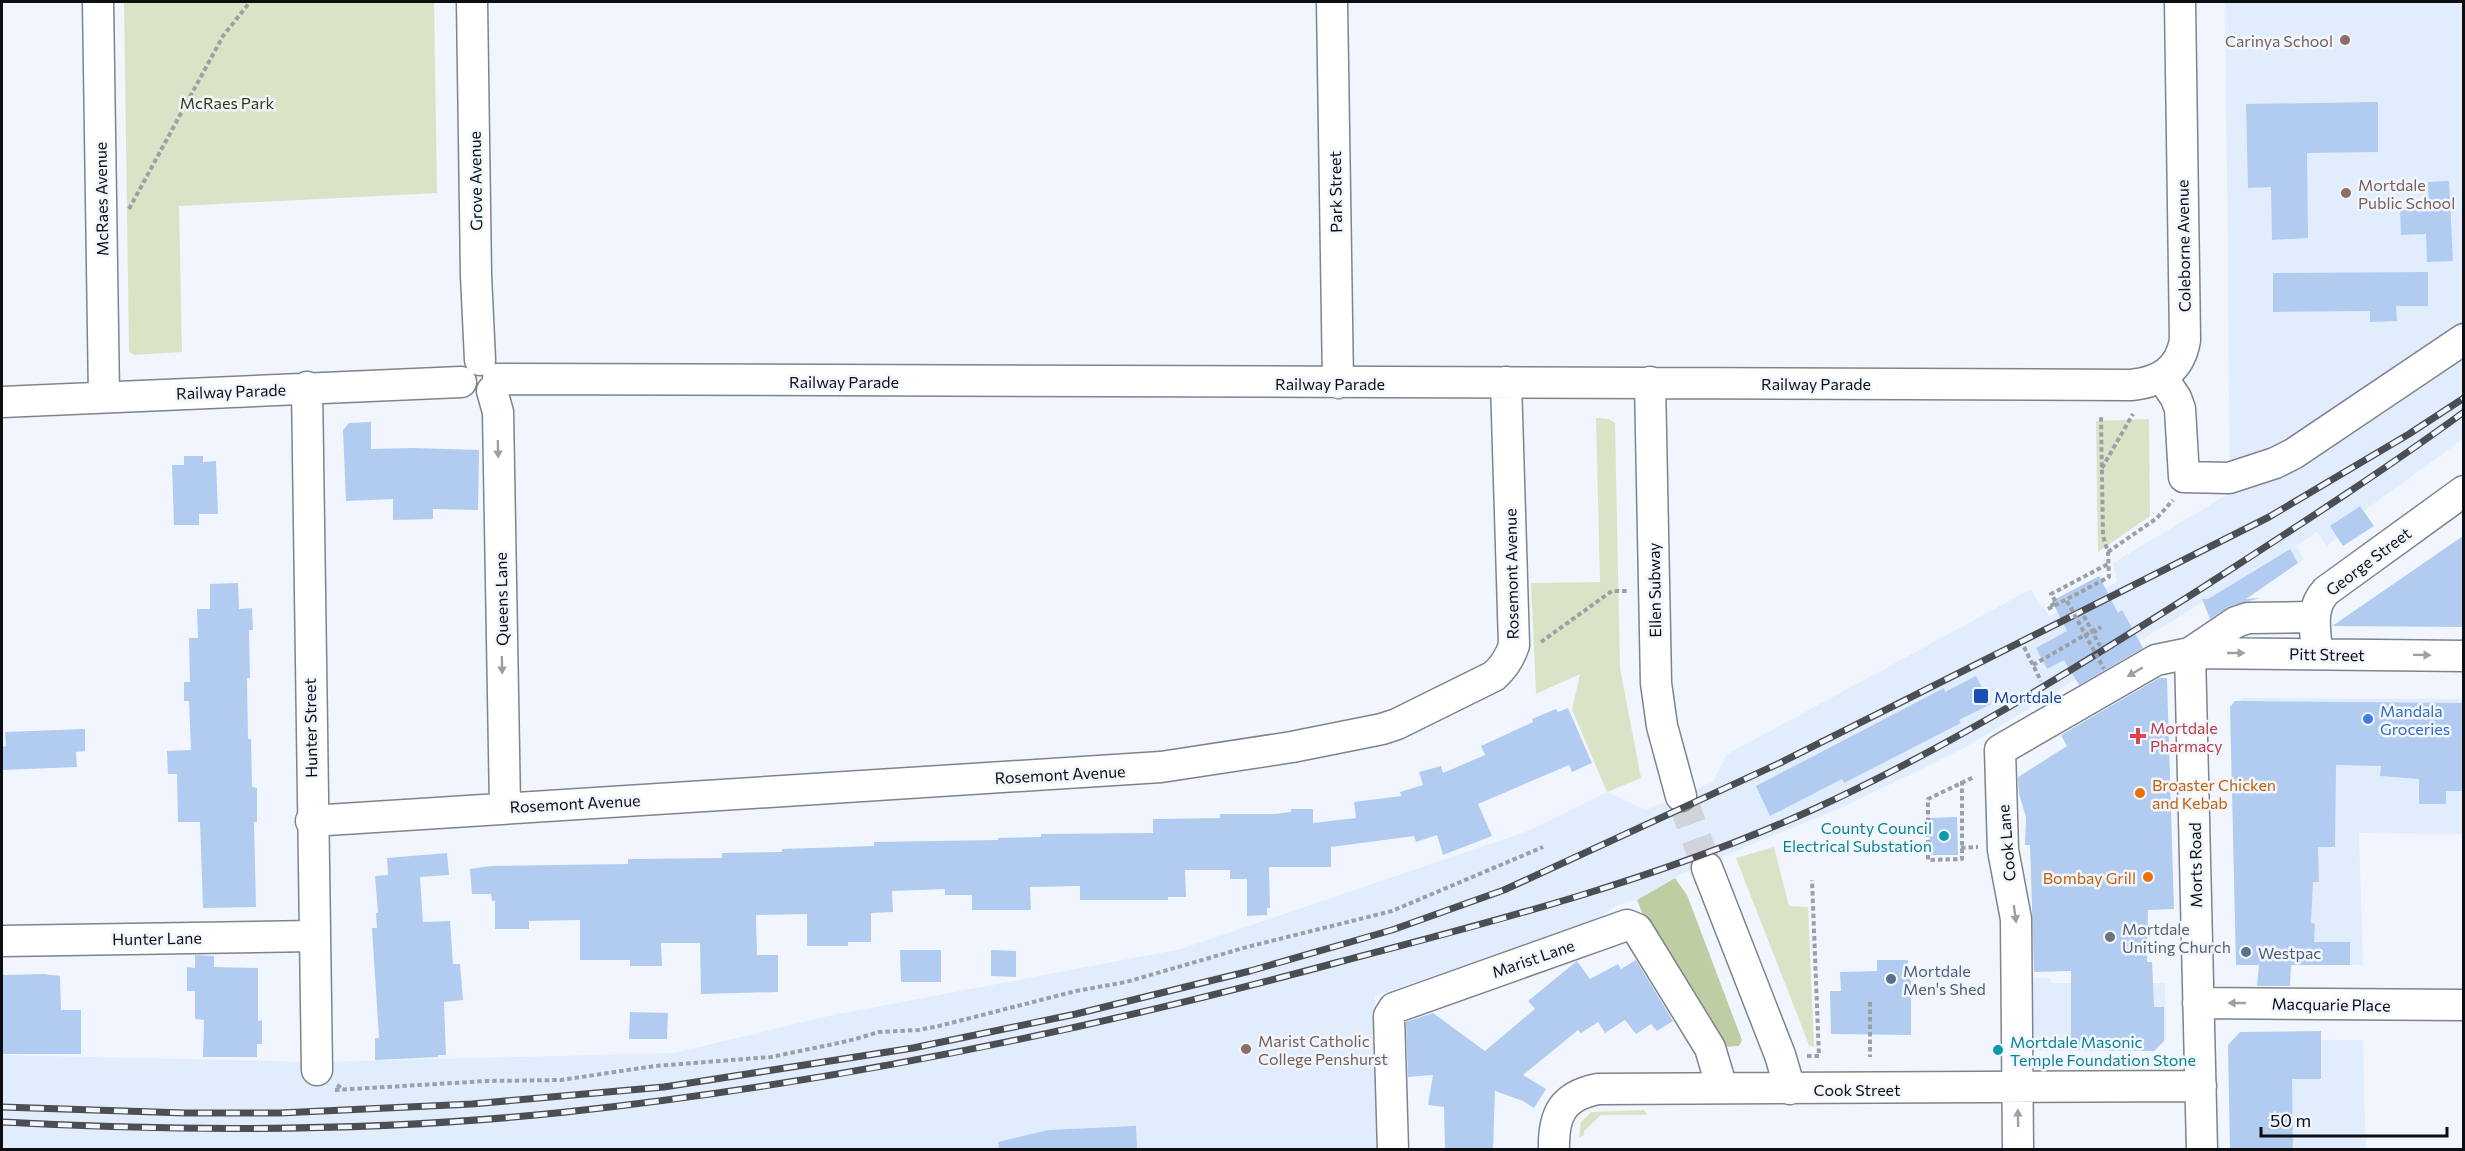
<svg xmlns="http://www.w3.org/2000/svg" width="2465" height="1151" font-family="Commissioner,sans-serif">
  <rect width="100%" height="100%" fill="#f1f6fe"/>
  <path fill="#e1edfd" d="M 2225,2 L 2463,2 L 2463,439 L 2364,511 L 2360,506 L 2335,523 L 2338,537 L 2327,546 L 2317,532 L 2296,546 L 2304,559 L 2294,566 L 2285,552 L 1964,748 L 1854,802 L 1679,875 L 1637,900 L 1616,906 L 1597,920 L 1375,996 L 1380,1149 L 2,1150 L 2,1055 L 278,1061 L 317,1064 L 353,1061 L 674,1053 L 828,1016 L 1181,949 L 1525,832 L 1607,792 L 1646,810 L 1713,782 L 1726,755 L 2031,589 L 2041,607 L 2043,606 L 2049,616 L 2117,582 L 2113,563 L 2230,493 Z
    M 2242,698 L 2463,699 L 2463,834 L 2359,833 L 2363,965 L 2241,964 L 2231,710 Z
    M 2026,978 L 2051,978 L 2051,983 L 2165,983 L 2166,1039 L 2154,1051 L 2028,1051 Z
    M 2321,1040 L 2363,1040 L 2366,1149 L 2241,1149 L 2239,1049 Z"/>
  <path fill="#d9e4c6" d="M 124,2 L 434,2 L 437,193 L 179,206 L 182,352 L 134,355 L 129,351 Z
    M 1596,418 L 1609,419 L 1615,423 L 1620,668 L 1641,778 L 1607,792 L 1572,710 L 1580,674 L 1536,694 L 1531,583 L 1600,582 Z
    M 2149,419 L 2150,516 L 2098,552 L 2096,421 Z
    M 1774,847 L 1789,906 L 1808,907 L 1814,1047 L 1809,1045 L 1736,858 Z
    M 1644,1110 L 1647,1115 L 1601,1115 L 1584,1131 L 1584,1135 L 1579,1138 L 1581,1122 L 1591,1112 Z"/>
  <path fill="#bfcda3" d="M 1675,878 L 1687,895 L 1742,1040 L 1739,1046 L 1724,1047 L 1647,925 L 1637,900 Z"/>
  <path fill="#b1ccf0" d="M 2378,102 L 2378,152 L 2307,153 L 2308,238 L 2272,240 L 2271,187 L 2248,188 L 2246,104 Z
    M 2449,181 L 2453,261 L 2427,262 L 2426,234 L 2401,235 L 2400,207 L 2429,206 L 2428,182 Z
    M 2428,272 L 2428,306 L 2396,306 L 2397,321 L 2370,322 L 2370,311 L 2273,312 L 2273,273 Z
    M 371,422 L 371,449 L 413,448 L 479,450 L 478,510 L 433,509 L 433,519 L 393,520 L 393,499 L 346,501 L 343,430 L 349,423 Z
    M 184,456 L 203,456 L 203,462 L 216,461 L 218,514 L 199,514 L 199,525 L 174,525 L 172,465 L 184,465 Z
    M 2360,506 L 2374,526 L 2343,546 L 2330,526 Z
    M 2463,536 L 2463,627 L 2332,626 L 2357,609 Z
    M 2290,549 L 2298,563 L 2246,599 L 2260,598 L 2230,606 L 2210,619 L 2202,599 L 2208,599 Z
    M 2099,576 L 2118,613 L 2122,610 L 2143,648 L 2079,685 L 2064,660 L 2047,669 L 2036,648 L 2067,631 L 2052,601 Z
    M 238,583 L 239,609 L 252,608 L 253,630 L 249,630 L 250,678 L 247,678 L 248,739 L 251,739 L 252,787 L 257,788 L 257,822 L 254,822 L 256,907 L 203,908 L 200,822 L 178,822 L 177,774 L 168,774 L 167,751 L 191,750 L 189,701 L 184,701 L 184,682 L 190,682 L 189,638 L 198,638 L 197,609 L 210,609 L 210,584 Z
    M 1976,676 L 1991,704 L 1959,720 L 1961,723 L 1844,783 L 1842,779 L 1770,816 L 1756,786 L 1944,688 L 1945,692 Z
    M 2159,678 L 2167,678 L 2174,909 L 2148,910 L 2147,962 L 2152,962 L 2154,1007 L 2164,1007 L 2164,1041 L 2154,1051 L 2071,1050 L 2071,971 L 2034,972 L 2030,845 L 2025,845 L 2026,817 L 2019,794 L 2018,777 L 2067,746 L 2061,735 Z
    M 2235,701 L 2463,703 L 2463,791 L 2446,791 L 2446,804 L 2419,804 L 2419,779 L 2380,776 L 2381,766 L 2336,765 L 2335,847 L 2318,847 L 2319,882 L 2313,882 L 2311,923 L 2315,924 L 2314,942 L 2350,942 L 2350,965 L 2291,965 L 2290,986 L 2257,986 L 2259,965 L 2236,965 L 2230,707 Z
    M 1568,708 L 1592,763 L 1572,772 L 1569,765 L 1478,804 L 1492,836 L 1443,855 L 1437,835 L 1416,842 L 1414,836 L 1331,847 L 1331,867 L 1269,867 L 1270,908 L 1267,908 L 1267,915 L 1247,916 L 1247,879 L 1230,879 L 1230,870 L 1185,870 L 1186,897 L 1168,897 L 1168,900 L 1080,900 L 1080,886 L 1030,887 L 1031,910 L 972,910 L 972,895 L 945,895 L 945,889 L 892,891 L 893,912 L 871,913 L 871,942 L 848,942 L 848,946 L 807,946 L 807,914 L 756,915 L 757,955 L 778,955 L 778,992 L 701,994 L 700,943 L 661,943 L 662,966 L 630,966 L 630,960 L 580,960 L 580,920 L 529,921 L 529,929 L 495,929 L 495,901 L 492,901 L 491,894 L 472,894 L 470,869 L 491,866 L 628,864 L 628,859 L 722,858 L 722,853 L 782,852 L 782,849 L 874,846 L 874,842 L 998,840 L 998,838 L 1041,837 L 1041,834 L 1153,833 L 1153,819 L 1220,818 L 1220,814 L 1275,814 L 1291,812 L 1291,809 L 1313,809 L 1313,823 L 1356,818 L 1354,802 L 1401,796 L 1400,792 L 1423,785 L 1419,772 L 1441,766 L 1443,773 L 1485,755 L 1481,746 L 1533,722 L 1532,719 L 1556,709 L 1558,712 Z
    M 85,729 L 85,751 L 76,752 L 77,767 L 2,770 L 2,747 L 6,746 L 5,732 Z
    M 1957,817 L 1958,855 L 1930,855 L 1929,818 Z
    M 447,853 L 449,875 L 420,877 L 423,922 L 450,921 L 453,964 L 460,964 L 463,1000 L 444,1002 L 446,1055 L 438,1055 L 438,1057 L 375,1060 L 375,1038 L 379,1038 L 372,928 L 377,928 L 376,913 L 378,913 L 375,876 L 388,875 L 387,858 Z
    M 900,950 L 941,950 L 941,982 L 901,982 Z
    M 991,950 L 1016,951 L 1016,977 L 991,976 Z
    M 195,955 L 214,956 L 214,967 L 258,968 L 258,1021 L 262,1020 L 262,1044 L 257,1044 L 257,1057 L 203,1057 L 204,1020 L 195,1019 L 195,991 L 187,991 L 187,967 L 195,968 Z
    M 1636,960 L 1673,1021 L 1657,1031 L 1651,1024 L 1636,1034 L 1625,1020 L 1605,1033 L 1598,1022 L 1581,1033 L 1578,1030 L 1523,1075 L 1546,1089 L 1534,1108 L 1523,1101 L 1495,1091 L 1493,1149 L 1445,1149 L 1444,1107 L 1428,1105 L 1433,1075 L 1408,1077 L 1406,1022 L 1433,1013 L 1485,1051 L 1535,1009 L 1528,1001 L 1577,961 L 1590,979 L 1618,964 L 1621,969 Z
    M 1877,960 L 1908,960 L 1908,969 L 1911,969 L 1911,1035 L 1831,1034 L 1830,991 L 1841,991 L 1840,972 L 1877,971 Z
    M 44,974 L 60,976 L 61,1010 L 81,1010 L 81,1054 L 2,1054 L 2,975 Z
    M 630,1012 L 668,1013 L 667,1039 L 629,1039 Z
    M 2321,1031 L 2321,1079 L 2292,1079 L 2293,1149 L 2230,1149 L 2228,1045 L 2240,1032 Z
    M 1136,1126 L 1137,1149 L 999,1149 L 998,1142 L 1048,1130 Z"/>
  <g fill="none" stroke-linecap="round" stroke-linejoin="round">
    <path stroke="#cfd3da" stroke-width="30" stroke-dasharray="30 15" stroke-linecap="butt" d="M 1681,796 L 1707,868"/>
    <g stroke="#7e848c" stroke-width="33">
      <path id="minor" d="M 98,2 L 104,396
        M 472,2 L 476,275 L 480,360
        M 1332,2 L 1338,383
        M 2162,377 L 2176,398 L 2180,409 L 2184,477 L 2229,478 L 2275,463 L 2293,454 L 2464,339
        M 498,379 C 1042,382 1587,381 2131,385 C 2160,382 2180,370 2185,340 L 2180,2
        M 1650,382 L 1656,683 L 1662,726 L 1681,796
        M 307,387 L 317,1070
        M 492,391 L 498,412 L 505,807
        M 2,402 L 461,382
        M 2190,653 L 2202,1150
        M 2190,653 L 2236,622 L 2248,618 L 2314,617
        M 2317,654 C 2316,631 2309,609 2326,591 L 2464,491
        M 311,821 L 1161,767 L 1292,747 L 1382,729 L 1397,724 L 1494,676 C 1504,667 1510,658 1514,645 L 1506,382
        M 1707,868 L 1780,1055 L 1790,1089
        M 2,941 L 313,936
        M 2198,1003 L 2464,1005
        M 1393,1150 L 1389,1016 L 1394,1008 L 1627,925 L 1637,929 L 1710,1048 L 1722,1088
        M 1554,1150 C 1553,1115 1562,1096 1598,1089 L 2201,1086
        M 2018,1150 L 2016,919 L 2003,850 L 2000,750 L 2156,660 L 2190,653 L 2464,656"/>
    </g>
    <path stroke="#9ca0a6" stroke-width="4" stroke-dasharray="4.5 3" stroke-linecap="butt" d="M 129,209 L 223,36 L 250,2
      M 2102,468 L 2133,414
      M 2108,552 L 2157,518 L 2173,500
      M 2051,606 L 2056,602 L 2051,594 L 2108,564
      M 2048,609 L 2109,577 L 2108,552 L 2103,536 L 2101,417
      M 2084,616 L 2100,646
      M 2093,633 L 2101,627
      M 1541,642 L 1605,596 L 1612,591 L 1628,591
      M 2024,647 L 2041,681
      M 2033,665 L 2085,635
      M 1962,781 L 1962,859 L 1928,860 L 1928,799 L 1974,777
      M 1961,848 L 1978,847
      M 1870,1002 L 1870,1057
      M 1807,1056 L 1819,1056 L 1812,880
      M 337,1085 L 344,1090
      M 335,1090 L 487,1081 L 561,1080 L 655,1066 L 771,1057 L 848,1041 L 879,1032 L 918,1030 L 939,1026 L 1076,991 L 1126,982 L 1247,947 L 1392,911 L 1543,847"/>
    <use href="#minor" stroke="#fff" stroke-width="30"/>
    <g stroke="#4b4e52" stroke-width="7">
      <path id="rail" d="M 2,1107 L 185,1113 L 280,1113 L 472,1104 L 664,1087 L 913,1048 L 1076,1014 L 1250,971 L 1392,930 L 1504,890 L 1780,763 L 2269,517 L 2409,434 L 2464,398
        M 2,1122 C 189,1132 379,1132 566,1112 C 828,1084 1085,1031 1339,962 C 1500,920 1662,878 1814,809 C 1950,747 2076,668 2202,588 C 2290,531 2379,474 2464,412"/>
    </g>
    <use href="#rail" stroke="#f1f6fe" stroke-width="4.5" stroke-dasharray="14" stroke-linecap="butt"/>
    <path stroke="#9ca0a6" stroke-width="4" stroke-dasharray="4.5 3" stroke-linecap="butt" d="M 2067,601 L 2104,669
      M 2085,635 L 2101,627"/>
  </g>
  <defs><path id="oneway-solid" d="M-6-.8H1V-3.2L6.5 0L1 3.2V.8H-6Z" transform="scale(1.5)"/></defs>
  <g fill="#9e9fa0">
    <use href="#oneway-solid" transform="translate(498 449) rotate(89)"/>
    <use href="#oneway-solid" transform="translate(2236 653)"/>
    <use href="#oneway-solid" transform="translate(2422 655) rotate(1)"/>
    <use href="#oneway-solid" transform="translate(502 665) rotate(89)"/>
    <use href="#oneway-solid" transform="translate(2135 672) rotate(150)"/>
    <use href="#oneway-solid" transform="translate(2015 914) rotate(82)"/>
    <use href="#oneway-solid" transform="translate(2237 1003) rotate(180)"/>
    <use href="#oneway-solid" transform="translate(2018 1118) rotate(-91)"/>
  </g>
  <g fill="#8d6e63" stroke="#f1f6fe" stroke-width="2">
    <circle cx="2345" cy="40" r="6"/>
    <circle cx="2346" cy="193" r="6"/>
    <circle cx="1246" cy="1049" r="6"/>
  </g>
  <rect fill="#1a4fb4" stroke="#f1f6fe" stroke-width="2" x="1973" y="688" width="16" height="16" rx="3"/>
  <circle fill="#3f7fe0" stroke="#f1f6fe" stroke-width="2" cx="2368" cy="719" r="6"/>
  <path fill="#e0444e" stroke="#f1f6fe" stroke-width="2" d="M2135 727h6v6h6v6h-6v6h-6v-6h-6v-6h6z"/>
  <g fill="#e8710a" stroke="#f1f6fe" stroke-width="2">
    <circle cx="2140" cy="793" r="6"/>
    <circle cx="2148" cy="877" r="6"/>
  </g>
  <g fill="#0f9aa8" stroke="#f1f6fe" stroke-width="2">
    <circle cx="1944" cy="836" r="6"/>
    <circle cx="1998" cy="1050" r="6"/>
  </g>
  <circle fill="#6b7280" stroke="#f1f6fe" stroke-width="2" cx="2110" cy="937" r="6"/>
  <g fill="#5c6f8a" stroke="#f1f6fe" stroke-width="2">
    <circle cx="2246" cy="952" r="6"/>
    <circle cx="1891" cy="979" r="6"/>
  </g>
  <g text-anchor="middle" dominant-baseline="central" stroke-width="5" stroke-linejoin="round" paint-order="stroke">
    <g font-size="16" fill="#785e54" stroke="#f1f6fe" text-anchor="start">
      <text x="2333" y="40" text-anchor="end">Carinya School</text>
      <text x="2358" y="184">Mortdale<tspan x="2358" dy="18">Public School</tspan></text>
      <text x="1258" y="1040">Marist Catholic<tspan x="1258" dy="18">College Penshurst</tspan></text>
    </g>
    <g font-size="16" fill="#303c0d" stroke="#f1f6fe">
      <text x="227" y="102">McRaes Park</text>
    </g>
    <g font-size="16" fill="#0c0e11" stroke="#f1f6fe">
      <text transform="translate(475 181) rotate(-91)">Grove Avenue</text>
      <text transform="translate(1335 192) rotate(-91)">Park Street</text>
      <text transform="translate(101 199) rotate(-91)">McRaes Avenue</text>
      <text transform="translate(2183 246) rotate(-91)">Coleborne Avenue</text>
      <text x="844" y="381">Railway Parade</text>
      <text x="1330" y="383">Railway Parade</text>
      <text x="1816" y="383">Railway Parade</text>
      <text transform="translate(231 391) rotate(-2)">Railway Parade</text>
      <text transform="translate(2368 561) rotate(-37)">George Street</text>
      <text transform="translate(1511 574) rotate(-91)">Rosemont Avenue</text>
      <text transform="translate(1654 590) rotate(-91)">Ellen Subway</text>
      <text transform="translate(501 599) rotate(-91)">Queens Lane</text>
      <text transform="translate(2327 654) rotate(1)">Pitt Street</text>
      <text transform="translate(310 728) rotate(-91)">Hunter Street</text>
      <text transform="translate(1060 774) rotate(-3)">Rosemont Avenue</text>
      <text transform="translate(575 803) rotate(-3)">Rosemont Avenue</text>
      <text transform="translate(2006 843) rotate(-95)">Cook Lane</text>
      <text transform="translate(2195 865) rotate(-91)">Morts Road</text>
      <text transform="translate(157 938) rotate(-1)">Hunter Lane</text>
      <text transform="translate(1533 958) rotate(-19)">Marist Lane</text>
      <text transform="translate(2331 1004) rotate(1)">Macquarie Place</text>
      <text x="1857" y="1089">Cook Street</text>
    </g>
    <g font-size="16" fill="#164399" stroke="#f1f6fe" text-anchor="start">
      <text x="1994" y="696">Mortdale</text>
    </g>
    <g font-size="16" fill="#366cbe" stroke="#f1f6fe" text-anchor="start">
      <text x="2380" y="710">Mandala<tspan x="2380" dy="18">Groceries</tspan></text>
    </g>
    <g font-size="16" fill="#be3a42" stroke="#f1f6fe" text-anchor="start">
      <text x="2150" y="727">Mortdale<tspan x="2150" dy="18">Pharmacy</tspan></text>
    </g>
    <g font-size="16" fill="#c56008" stroke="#f1f6fe" text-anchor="start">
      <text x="2152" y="784">Broaster Chicken<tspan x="2152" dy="18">and Kebab</tspan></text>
      <text x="2136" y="877" text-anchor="end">Bombay Grill</text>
    </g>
    <g font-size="16" fill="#0d838f" stroke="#f1f6fe" text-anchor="end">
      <text x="1932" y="827">County Council<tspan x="1932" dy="18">Electrical Substation</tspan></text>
      <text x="2010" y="1041" text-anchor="start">Mortdale Masonic<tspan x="2010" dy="18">Temple Foundation Stone</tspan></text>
    </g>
    <g font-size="16" fill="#5b616d" stroke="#f1f6fe" text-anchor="start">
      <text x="2122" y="928">Mortdale<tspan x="2122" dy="18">Uniting Church</tspan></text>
    </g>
    <g font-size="16" fill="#4e5e75" stroke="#f1f6fe" text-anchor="start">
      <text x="2258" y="952">Westpac</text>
      <text x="1903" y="970">Mortdale<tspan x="1903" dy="18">Men's Shed</tspan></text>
    </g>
  </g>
  <rect width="2465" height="1151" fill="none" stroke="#0c0e11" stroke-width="6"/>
  <path d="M2261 1127v9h186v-9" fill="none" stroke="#0c0e11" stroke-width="3"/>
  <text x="2270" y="1127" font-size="18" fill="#0c0e11" stroke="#f1f6fe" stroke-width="4.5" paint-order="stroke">50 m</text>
</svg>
